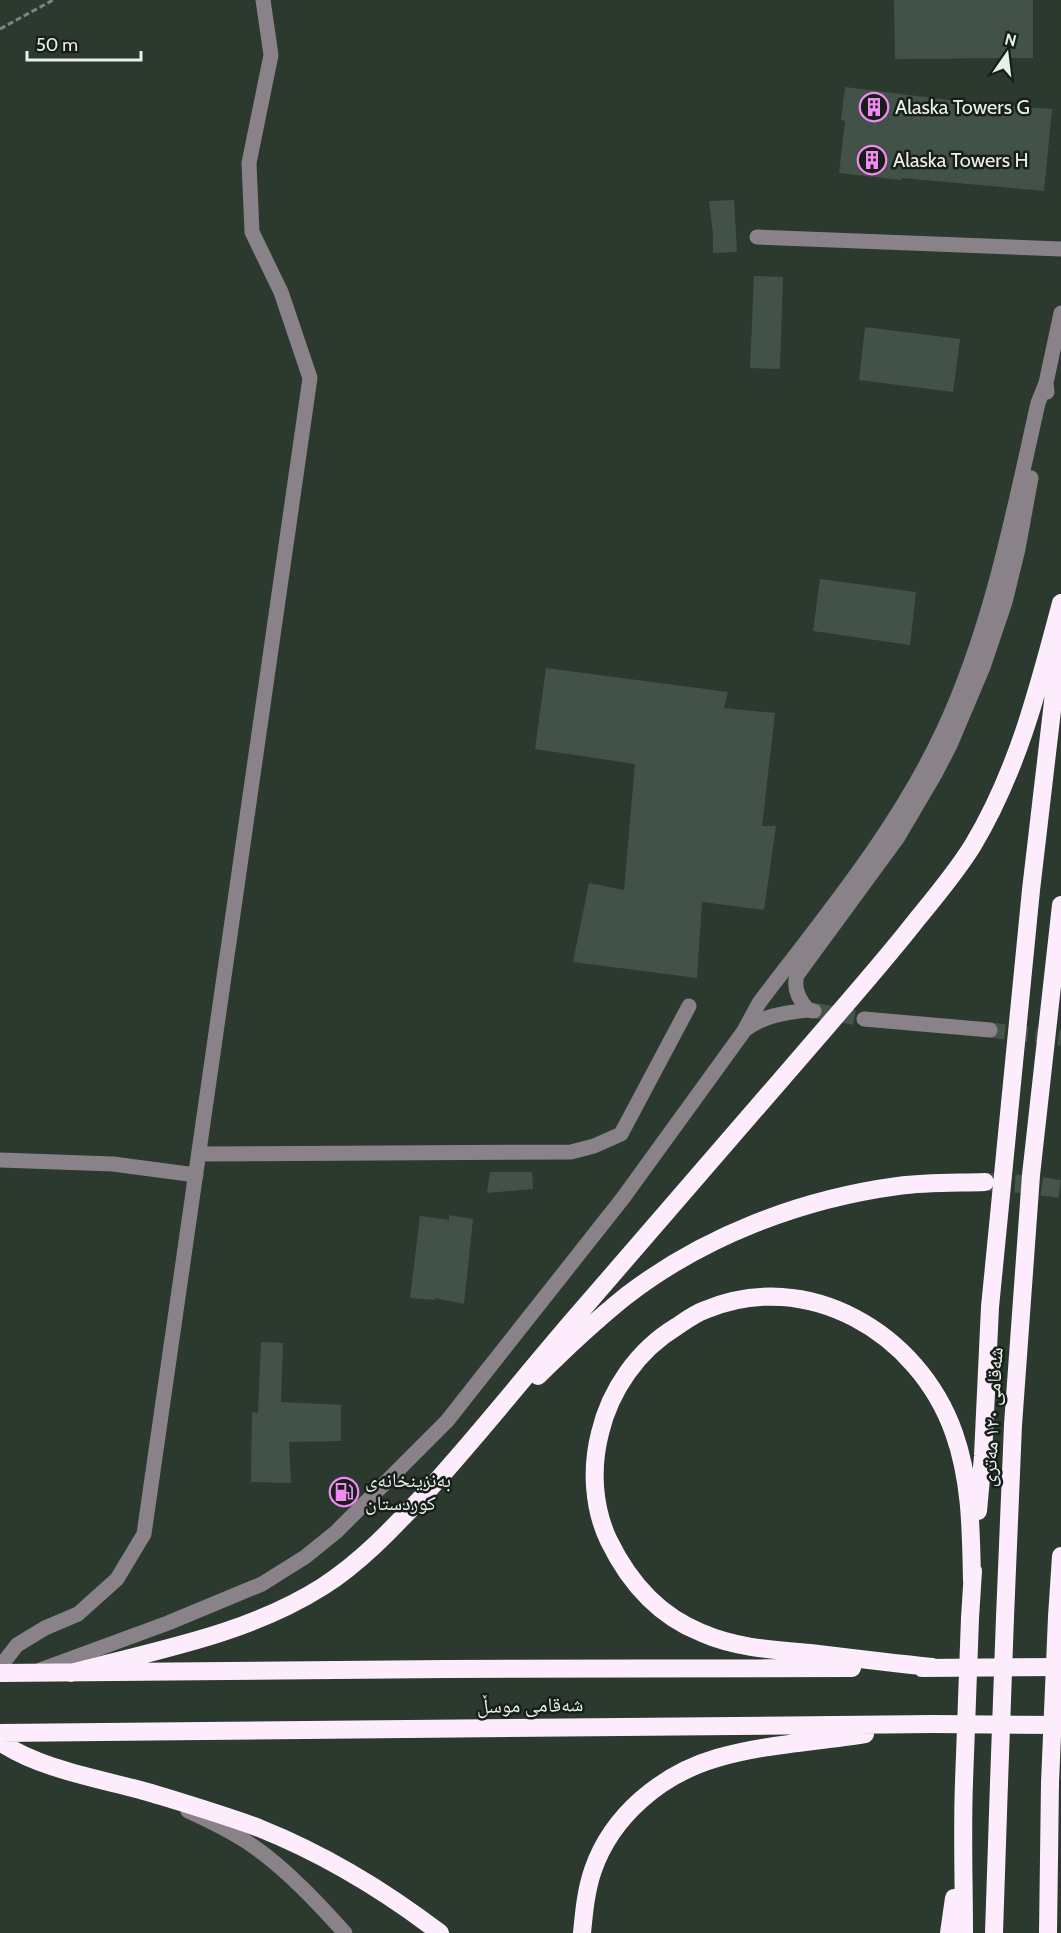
<svg xmlns="http://www.w3.org/2000/svg" width="1061" height="1933" font-family="Cabin,'Noto Naskh Arabic',sans-serif">
  <rect width="100%" height="100%" fill="#2b392f"/>
  <path fill="#435248" d="M 894,0 L 1033,0 L 1033,58 L 895,59 Z
    M 845,87 L 973,103 L 1052,109 L 1044,191 L 902,178 L 901,180 L 839,173 L 845,121 L 841,120 Z
    M 734,200 L 737,252 L 713,253 L 713,234 L 709,201 Z
    M 754,276 L 783,277 L 780,369 L 750,368 Z
    M 865,327 L 960,339 L 953,392 L 859,380 Z
    M 820,579 L 916,592 L 910,645 L 813,631 Z
    M 546,668 L 728,692 L 724,708 L 775,713 L 762,826 L 776,826 L 764,910 L 702,902 L 697,978 L 573,962 L 589,883 L 624,890 L 635,764 L 535,749 Z
    M 490,1172 L 532,1172 L 533,1189 L 487,1193 Z
    M 449,1215 L 473,1219 L 464,1304 L 435,1298 L 435,1300 L 410,1298 L 420,1216 L 449,1220 Z
    M 261,1342 L 283,1343 L 281,1402 L 341,1405 L 341,1441 L 289,1442 L 291,1483 L 251,1482 L 252,1412 L 258,1413 Z"/>
  <g fill="none" stroke-linecap="round" stroke-linejoin="round">
    <path stroke="#47544b" stroke-width="15" stroke-dasharray="15 8" stroke-linecap="butt" d="M 817,1011 L 864,1019
      M 990,1030 L 1061,1038"/>
    <path stroke="#47544b" stroke-width="18" stroke-dasharray="18 9" stroke-linecap="butt" d="M 988,1182 L 1025,1184 L 1061,1189"/>
    <path stroke="#79857d" stroke-width="3" stroke-dasharray="6 3" stroke-linecap="butt" d="M 0,29 L 53,0"/>
    <path stroke="#898288" stroke-width="15" d="M 757,237 L 1061,249
      M 1047,392 L 1046,383 L 1061,313
      M 808,1010 C 799,1000 793,988 797,975 L 898,837 L 935,774 L 950,745 L 983,667 L 1005,602 L 1018,549 L 1031,478
      M 864,1019 L 990,1030
      M 746,1029 C 765,1015 785,1013 808,1010 L 814,1011
      M 199,1154 L 571,1152 L 594,1146 L 621,1134 L 689,1006
      M 0,1160 L 113,1164 L 196,1175
      M 0,1667 L 17,1645 L 45,1628 L 78,1614 L 117,1579 L 144,1534 L 310,378 L 281,292 L 252,232 L 249,163 L 271,55 L 263,0
      M 40,1670 L 168,1623 L 262,1584 L 305,1557 L 336,1532 L 447,1421 L 623,1198 L 744,1031 L 759,1003 C 825,916 898,829 944,729 C 992,625 1013,514 1038,403 L 1046,383
      M 188,1811 C 210,1821 233,1832 253,1846 C 287,1870 317,1902 345,1933"/>
    <path stroke="#fdedfc" stroke-width="18" d="M 538,1376 C 566,1348 595,1321 626,1296 C 704,1236 801,1199 898,1186 C 927,1182 956,1183 985,1182
      M 978,1511 L 983,1456 L 990,1307 L 1031,890 L 1060,642
      M 1005,1617 L 1013,1425 L 1031,1175 L 1061,905
      M 1057,1617 L 1061,1556
      M 970,1618 L 973,1571
      M 932,1667 C 892,1663 851,1658 810,1653 C 774,1650 736,1648 702,1633 C 659,1616 629,1582 609,1541 C 593,1508 591,1468 600,1433 C 610,1390 638,1350 676,1327 C 685,1321 694,1314 705,1310 C 807,1267 919,1333 954,1433 C 971,1481 971,1531 972,1581
      M 922,1668 L 1061,1667
      M 0,1673 L 446,1669 L 852,1668
      M 71,1673 C 156,1650 246,1635 322,1587 C 360,1563 392,1529 423,1496 C 478,1436 528,1372 581,1311 C 664,1215 747,1119 830,1023 C 860,988 890,954 918,918 C 937,895 957,871 973,845 C 1018,770 1039,686 1061,603
      M 0,1733 L 933,1724 L 1061,1725
      M 0,1742 C 41,1770 103,1779 151,1793 C 187,1804 224,1815 259,1828 C 324,1854 385,1891 440,1933
      M 964,1782 C 962,1833 964,1883 964,1933
      M 582,1933 C 584,1912 586,1890 593,1870 C 612,1815 662,1774 717,1758 C 765,1744 816,1742 865,1734
      M 949,1933 L 954,1898
      M 994,1933 L 999,1783
      M 1048,1933 L 1050,1783"/>
    <path stroke="#fdedfc" stroke-width="18" d="M 964,1782 L 970,1618
      M 999,1783 L 1005,1617
      M 1050,1783 L 1057,1617"/>
  </g>
  <defs>
    <g id="building-ring" transform="scale(1.5)"><circle r="9.5" fill="#181f1a" stroke="#f28af3" stroke-width="1.5"/><path d="M-4-6H4V6H1V3H-1V6H-4ZM-2.5-4.3h1.7v1.8h-1.7ZM.8-4.3h1.7v1.8H.8ZM-2.5-1h1.7V.8h-1.7ZM.8-1h1.7V.8H.8Z" fill="#f28af3"/></g>
    <g id="fuel-ring" transform="scale(1.5)"><circle r="9.5" fill="#181f1a" stroke="#f28af3" stroke-width="1.5"/><path d="M-5.5-6h7V0h2V4h1.3V-2.5L3-4.5l.8-.8L6-3V5H2.5V1h-1V6h-7ZM-4.2-4.7v3.2H.2V-4.7Z" fill="#f28af3"/></g>
  </defs>
  <g fill-rule="evenodd">
    <use href="#building-ring" x="874" y="107"/>
    <use href="#building-ring" x="872" y="160"/>
    <use href="#fuel-ring" x="344" y="1492"/>
  </g>
  <g text-anchor="middle" dominant-baseline="central" stroke-width="5" stroke-linejoin="round" paint-order="stroke">
    <g font-size="20" fill="#e7f0ea" stroke="#181f1a" text-anchor="start">
      <text x="895" y="107">Alaska Towers G</text>
      <text x="893" y="160">Alaska Towers H</text>
      <text x="365" y="1480">بەنزینخانەی<tspan x="365" dy="23">کوردستان</tspan></text>
    </g>
    <g font-size="20" fill="#e7f0ea" stroke="#181f1a">
      <text transform="translate(992 1417) rotate(-87)">شەقامی ١٢٠ مەتری</text>
      <text transform="translate(530 1705) rotate(-1)">شەقامی موسڵ</text>
    </g>
  </g>
  <g transform="translate(1007 54) rotate(14)" stroke="#181f1a" stroke-width="4.5" paint-order="stroke">
  <path d="M0-4.5L10 22L0 15L-10 22Z" fill="#e7f0ea"/>
  <text y="-9" font-size="16" font-weight="bold" text-anchor="middle" fill="#e7f0ea">N</text>
  </g>
  <path d="M27 51v9h114v-9" fill="none" stroke="#e7f0ea" stroke-width="3"/>
  <text x="36" y="51" font-size="18" fill="#e7f0ea" stroke="#181f1a" stroke-width="4.5" paint-order="stroke">50 m</text>
</svg>
